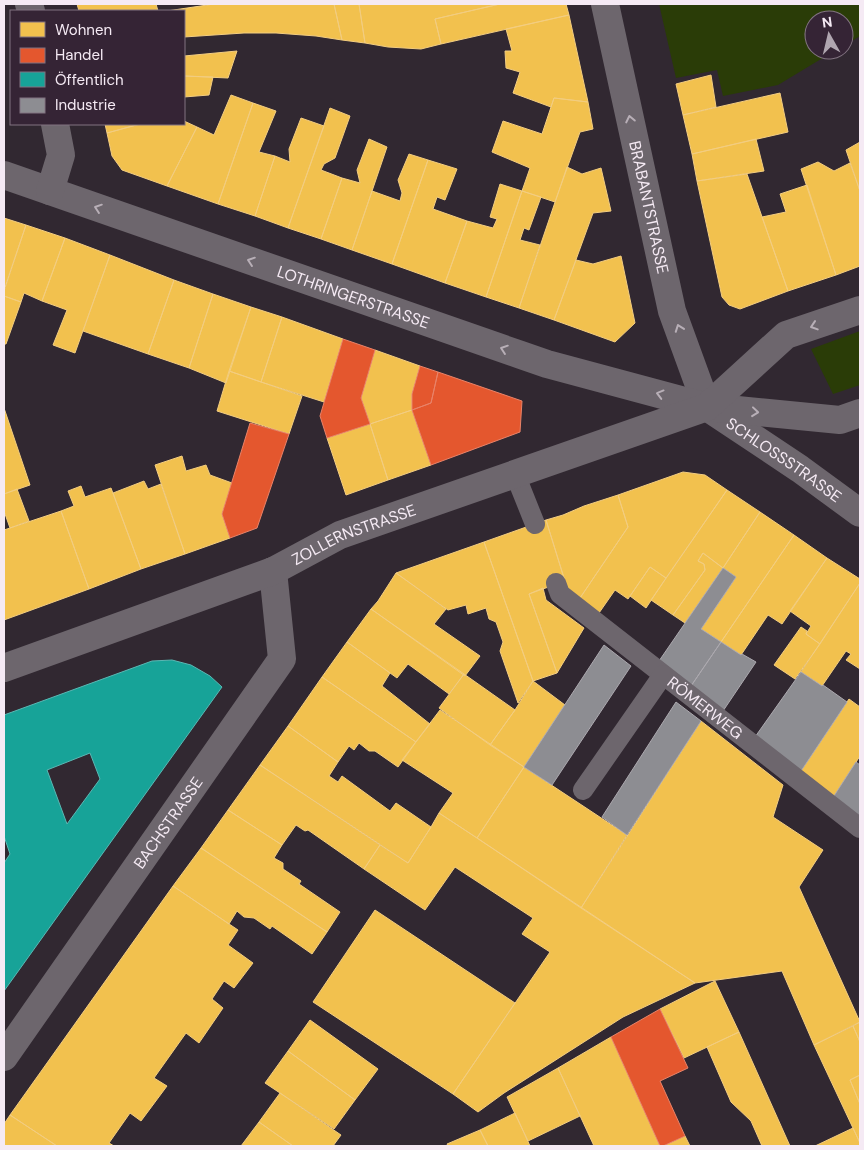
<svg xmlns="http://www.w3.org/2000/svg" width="864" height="1150" font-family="'DM Sans',sans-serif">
  <rect width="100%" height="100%" fill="#312831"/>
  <path fill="#2a3c07" d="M 659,4 L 860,4 L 860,36 L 844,46 L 844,20 L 814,20 L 814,50 L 836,50 L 778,85 L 723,96 L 717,70 L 676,78 Z
    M 860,331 L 860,385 L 833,394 L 811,349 Z"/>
  <path fill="#f2c14e" stroke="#f3cd80" d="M 77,4 L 156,4 L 158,11 L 79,11 Z
    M 214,4 L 334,4 L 342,40 L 316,36 L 276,33 L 244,33 L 184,37 L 184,11 L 167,11 Z
    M 334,4 L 359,4 L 365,43 L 342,40 Z
    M 359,4 L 500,4 L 435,19 L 441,44 L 421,49 L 388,47 L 365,43 Z
    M 500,4 L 566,4 L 569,15 L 441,44 L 435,19 Z
    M 569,15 L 588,102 L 554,98 L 551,107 L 513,93 L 520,72 L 506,68 L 505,51 L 512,51 L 506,29 Z
    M 237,51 L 228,78 L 184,76 L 184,56 Z
    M 711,75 L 716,107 L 683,115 L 676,84 Z
    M 184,76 L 213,77 L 209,95 L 184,97 Z
    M 780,93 L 788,132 L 692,154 L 683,115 Z
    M 231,95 L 253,103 L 218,204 L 167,186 L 197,127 L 214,135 Z
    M 554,98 L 588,102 L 593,129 L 580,132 L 555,202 L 522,191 L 530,168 L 492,152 L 503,121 L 542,134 Z
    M 253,103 L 276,111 L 259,152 L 275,156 L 255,216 L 218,204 Z
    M 330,108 L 350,116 L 335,158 L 324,164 L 321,170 L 342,178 L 321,239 L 288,228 Z
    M 301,118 L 324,126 L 288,228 L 255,216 L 275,156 L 290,162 L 289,149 Z
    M 184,121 L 197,127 L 167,186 L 122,170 L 112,156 L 107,133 L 140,124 L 184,124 Z
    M 105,124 L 140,124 L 107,133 Z
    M 369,139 L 387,147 L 352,250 L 321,239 L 342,178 L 360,183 L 357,170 Z
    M 756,139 L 764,171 L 697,181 L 692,154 Z
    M 860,142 L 860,191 L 846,150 Z
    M 409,154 L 428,160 L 392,264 L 352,250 L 372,191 L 400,201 L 402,193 L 398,180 Z
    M 428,160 L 457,169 L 445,200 L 437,197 L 433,209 L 467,221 L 445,283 L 392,264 Z
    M 818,162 L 834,171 L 850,163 L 860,191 L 860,266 L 836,275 L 801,169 Z
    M 567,167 L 582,174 L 601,168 L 611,211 L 593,213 L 554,320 L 519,308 Z
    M 747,174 L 788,291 L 740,309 L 729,305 L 722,297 L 697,181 Z
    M 500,184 L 522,191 L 486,297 L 445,283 L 467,221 L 493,228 L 497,219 L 490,217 Z
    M 807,185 L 836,275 L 788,291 L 762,217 L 786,212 L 780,194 Z
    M 522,191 L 541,197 L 529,230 L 524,228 L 520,240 L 540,245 L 519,308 L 486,297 Z
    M 4,218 L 26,225 L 5,287 L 4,287 Z
    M 26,225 L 65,238 L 42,301 L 24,293 L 21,302 L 4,296 L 4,291 Z
    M 65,238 L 110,255 L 75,353 L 53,345 L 67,310 L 42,301 Z
    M 110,255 L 174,280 L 148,354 L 83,331 Z
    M 621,256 L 635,323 L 615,342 L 554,320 L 576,260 L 593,264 Z
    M 174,280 L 213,294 L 189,368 L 148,354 Z
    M 213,294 L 251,307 L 226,383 L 189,368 Z
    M 4,296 L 21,302 L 6,344 L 4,344 Z
    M 251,307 L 282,317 L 261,382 L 229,371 Z
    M 282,317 L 343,339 L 324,402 L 261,382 Z
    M 375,350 L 420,366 L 412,394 L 412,410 L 370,424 L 361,398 Z
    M 229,371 L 302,396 L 289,434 L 217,411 Z
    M 4,408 L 30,485 L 4,494 Z
    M 412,410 L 431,465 L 388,480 L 370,424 Z
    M 370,424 L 388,480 L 346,495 L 327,438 Z
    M 182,456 L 186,471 L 206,465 L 210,475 L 232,483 L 222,514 L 230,538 L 185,554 L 155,465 Z
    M 683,472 L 705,475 L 727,490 L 666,578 L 650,567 L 628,599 L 615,590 L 599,613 L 580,598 L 628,527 L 618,495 Z
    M 144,481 L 148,489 L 161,484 L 185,554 L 141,569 L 113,493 Z
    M 81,486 L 85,497 L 111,488 L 141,569 L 89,589 L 61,511 L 74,506 L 68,491 Z
    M 17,489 L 29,521 L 10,528 L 4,511 L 4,494 Z
    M 727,490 L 760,512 L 723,568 L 703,553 L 698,561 L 704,564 L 705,570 L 673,615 L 651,600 Z
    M 618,495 L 628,527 L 580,598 L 567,588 L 546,520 L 563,515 L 584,506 Z
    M 61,511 L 89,589 L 4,620 L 4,530 Z
    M 760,512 L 794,535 L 721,642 L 701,629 L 736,577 L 723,568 Z
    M 546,520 L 565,581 L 529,594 L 557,673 L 533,681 L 484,542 Z
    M 794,535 L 827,558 L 782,624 L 768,615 L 741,655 L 721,642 Z
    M 484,542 L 533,681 L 518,703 L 500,651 L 503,642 L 496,622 L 489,619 L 486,608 L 468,614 L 466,605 L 448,610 L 396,573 Z
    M 703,553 L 723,568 L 685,623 L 673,615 L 705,570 L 704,564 L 698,561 Z
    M 827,558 L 860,579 L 860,583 L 820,644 L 806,634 L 811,626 L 790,611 Z
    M 650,567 L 666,578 L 646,608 L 630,596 Z
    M 396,573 L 446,609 L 434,624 L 480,656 L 465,676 L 371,609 L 378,601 Z
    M 860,583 L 860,669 L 846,660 L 851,654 L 846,651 L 822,686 L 801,672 Z
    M 543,588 L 546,600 L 584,628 L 557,673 L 529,594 Z
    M 371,609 L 464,674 L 449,694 L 408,664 L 397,678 L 347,642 Z
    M 801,627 L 807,631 L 806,634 L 820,644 L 795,679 L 774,665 Z
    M 347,642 L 390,673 L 382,686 L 430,724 L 416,742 L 322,677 Z
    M 464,674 L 515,710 L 490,745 L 439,708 Z
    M 322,677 L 416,742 L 398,767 L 375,751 L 369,751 L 359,743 L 354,750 L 349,746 L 338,762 L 288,726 Z
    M 533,681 L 565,705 L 524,767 L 490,745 L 515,710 Z
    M 849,699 L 860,707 L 860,756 L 834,796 L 801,771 Z
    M 440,710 L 524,767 L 477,838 L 439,813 L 453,793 L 402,760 Z
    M 701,721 L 783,785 L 773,817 L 823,850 L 799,887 L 860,1022 L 814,1045 L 782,971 L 695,983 L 581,908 Z
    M 288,726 L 338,762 L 329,776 L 338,782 L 342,776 L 390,811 L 396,803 L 431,827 L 408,863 L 260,765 Z
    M 260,765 L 380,845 L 364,869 L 308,830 L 305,831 L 296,825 L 282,845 L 228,810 Z
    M 524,767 L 627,835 L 581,908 L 477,838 Z
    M 228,810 L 282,845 L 274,858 L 283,863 L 283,869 L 301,881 L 299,884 L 340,912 L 327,932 L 201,848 Z
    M 439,813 L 477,838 L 695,983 L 623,1017 L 504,1093 L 478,1112 L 453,1094 L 550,952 L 522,934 L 533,918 L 455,867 L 425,910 L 364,869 L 380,845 L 408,863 L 431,827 Z
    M 201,848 L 327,932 L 312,954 L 272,926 L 270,929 L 254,918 L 244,917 L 237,911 L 229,924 L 173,886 Z
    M 173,886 L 238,930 L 228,945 L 253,963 L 234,988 L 224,981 L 212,999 L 223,1008 L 199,1043 L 186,1033 L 154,1078 L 167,1086 L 141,1121 L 130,1113 L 109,1143 L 114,1146 L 57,1146 L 10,1115 Z
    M 375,910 L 515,1003 L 453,1094 L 313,1002 Z
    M 715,981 L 739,1032 L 684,1058 L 660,1009 Z
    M 310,1020 L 378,1069 L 355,1100 L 288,1051 Z
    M 860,1022 L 860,1042 L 853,1026 Z
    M 853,1026 L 860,1042 L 860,1075 L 850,1080 L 860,1104 L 860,1143 L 814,1045 Z
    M 739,1032 L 790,1146 L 762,1146 L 751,1121 L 731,1102 L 707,1047 Z
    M 611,1037 L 660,1146 L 594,1146 L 558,1068 Z
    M 288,1051 L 355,1100 L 334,1129 L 265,1083 Z
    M 558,1068 L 580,1116 L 528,1141 L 507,1097 Z
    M 860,1075 L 860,1104 L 850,1080 Z
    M 280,1093 L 341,1135 L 333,1146 L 293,1146 L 259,1122 Z
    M 515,1113 L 530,1146 L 488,1146 L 480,1130 Z
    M 10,1115 L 57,1146 L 4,1146 L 4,1124 Z
    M 259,1122 L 293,1146 L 241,1146 Z
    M 853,1128 L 860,1143 L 860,1146 L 815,1146 Z
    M 480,1130 L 488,1146 L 448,1146 L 447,1144 Z
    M 685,1136 L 690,1146 L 663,1146 Z"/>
  <path fill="#e4572e" stroke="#e98369" d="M 343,339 L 375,350 L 361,398 L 370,424 L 327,438 L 320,416 Z
    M 420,366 L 438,372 L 431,403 L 412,410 L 412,394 Z
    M 438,372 L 522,401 L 520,432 L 431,465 L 412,410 L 431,403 Z
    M 250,423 L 289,434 L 257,528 L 230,538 L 222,514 Z
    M 660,1009 L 688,1068 L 660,1081 L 685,1136 L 663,1146 L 660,1146 L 611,1037 Z"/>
  <path fill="#17a398" stroke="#5ab8b4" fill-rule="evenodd" d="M 172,660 L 191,665 L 210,676 L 222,687 L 4,991 L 4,863 L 10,854 L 4,836 L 4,715 L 152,661 ZM 90,753 L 100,779 L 67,824 L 47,770 Z"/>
  <path fill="#8d8d92" stroke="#aca9af" d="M 723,568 L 736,577 L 701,629 L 721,642 L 691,686 L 659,661 Z
    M 721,642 L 741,655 L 742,654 L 756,662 L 723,711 L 691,686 Z
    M 604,645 L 631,666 L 552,785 L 524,767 Z
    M 801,672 L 822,686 L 823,685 L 847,702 L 801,771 L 755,737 Z
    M 676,702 L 701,721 L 627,835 L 602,817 Z
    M 856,762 L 860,765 L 860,817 L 834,796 Z"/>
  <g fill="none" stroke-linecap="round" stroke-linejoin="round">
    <g stroke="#6d666d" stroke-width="20">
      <path d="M 515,474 L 535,524"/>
      <path id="s1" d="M 556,583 L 560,594 L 860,828"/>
      <path d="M 583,790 L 663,675"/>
    </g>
    <g stroke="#6d666d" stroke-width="28">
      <path d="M 29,4 L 31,11"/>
      <path id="s2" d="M 605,4 L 672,311 L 707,407"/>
      <path id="s3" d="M 4,175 L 521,355 L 547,364 L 707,407 L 800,469 L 860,513"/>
      <path d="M 50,191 L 61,155 L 55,124"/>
      <path id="s4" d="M 4,1057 L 282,659 L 273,571"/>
    </g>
    <g stroke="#6d666d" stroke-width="28">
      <path d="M 707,407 L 840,420 L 860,413"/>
      <path id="s5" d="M 4,668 L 273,571 L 340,535 L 707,407 L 786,335 L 860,310"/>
    </g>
  </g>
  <defs><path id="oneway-chevron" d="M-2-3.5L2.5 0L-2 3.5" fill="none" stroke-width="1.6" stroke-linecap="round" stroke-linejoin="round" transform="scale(1.25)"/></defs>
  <g stroke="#b8afb7">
    <use href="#oneway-chevron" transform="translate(630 119) rotate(-102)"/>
    <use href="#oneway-chevron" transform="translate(98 208) rotate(-161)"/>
    <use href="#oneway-chevron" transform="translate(251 261) rotate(-161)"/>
    <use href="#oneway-chevron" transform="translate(814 326) rotate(162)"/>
    <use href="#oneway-chevron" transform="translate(679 328) rotate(-110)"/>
    <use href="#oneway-chevron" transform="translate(504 349) rotate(-161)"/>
    <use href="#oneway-chevron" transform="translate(660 394) rotate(-165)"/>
    <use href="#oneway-chevron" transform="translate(755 412) rotate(6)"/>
  </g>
  <g text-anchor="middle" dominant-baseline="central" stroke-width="5" stroke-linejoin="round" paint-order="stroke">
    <g font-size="16" fill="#f5eaf4" stroke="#352435">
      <text stroke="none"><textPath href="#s2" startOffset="208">BRABANTSTRASSE</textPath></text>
      <text stroke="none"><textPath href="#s3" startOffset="370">LOTHRINGERSTRASSE</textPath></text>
      <text stroke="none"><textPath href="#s3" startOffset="834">SCHLOSSSTRASSE</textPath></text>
      <text stroke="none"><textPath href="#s5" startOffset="375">ZOLLERNSTRASSE</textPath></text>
      <text stroke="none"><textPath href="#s1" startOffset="196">RÖMERWEG</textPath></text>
      <text stroke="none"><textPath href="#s4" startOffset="286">BACHSTRASSE</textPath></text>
    </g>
  </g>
  <rect width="864" height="1150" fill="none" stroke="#f5eaf4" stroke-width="10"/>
  <rect x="10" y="10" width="175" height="115" fill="#352435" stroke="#827381"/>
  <rect x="20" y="22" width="25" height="15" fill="#f2c14e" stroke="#827381"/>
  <text x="55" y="35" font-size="15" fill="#f5eaf4">Wohnen</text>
  <rect x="20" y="48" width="25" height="15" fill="#e4572e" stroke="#827381"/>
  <text x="55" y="60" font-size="15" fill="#f5eaf4">Handel</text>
  <rect x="20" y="72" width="25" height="15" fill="#17a398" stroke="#827381"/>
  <text x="55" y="85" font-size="15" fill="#f5eaf4">Öffentlich</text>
  <rect x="20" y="98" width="25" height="15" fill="#8d8d92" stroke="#827381"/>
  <text x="55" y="110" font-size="15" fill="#f5eaf4">Industrie</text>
  <g transform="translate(829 35) rotate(352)"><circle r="24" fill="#352435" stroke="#827381"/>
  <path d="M0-4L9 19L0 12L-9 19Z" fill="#b0a6b0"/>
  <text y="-8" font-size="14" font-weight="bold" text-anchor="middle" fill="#f5eaf4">N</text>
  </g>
</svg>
